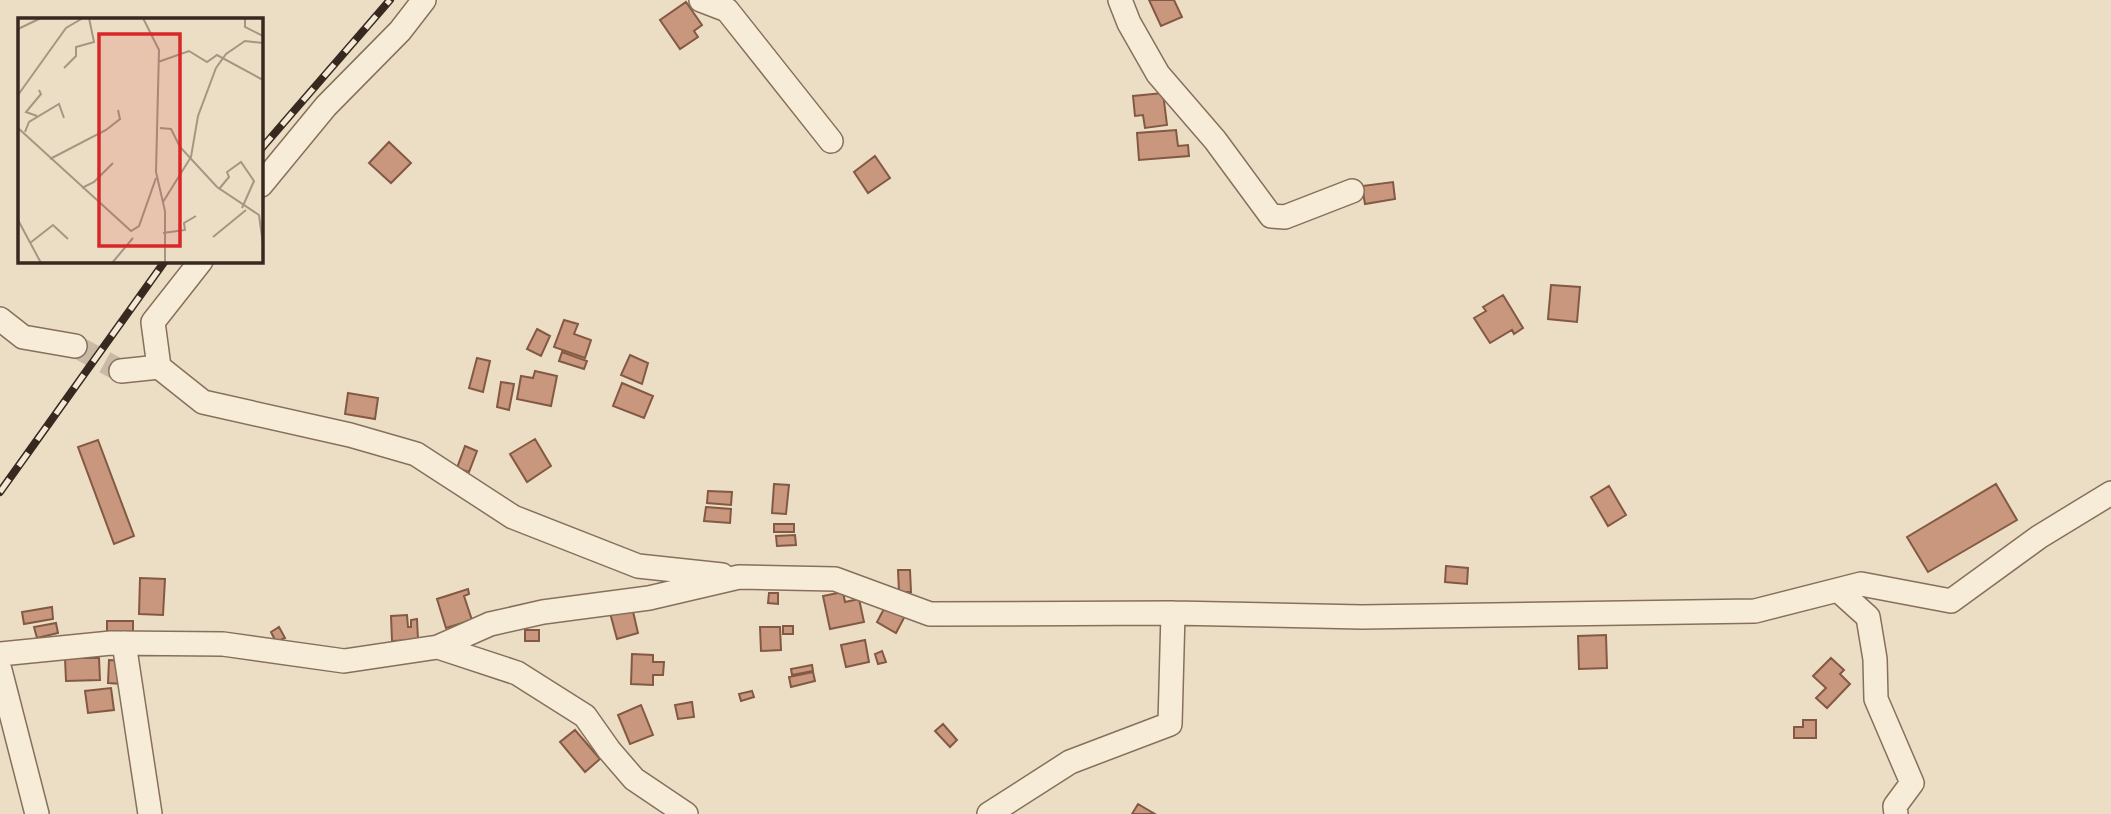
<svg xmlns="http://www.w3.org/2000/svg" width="2111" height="814" font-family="Merriweather,serif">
  <rect width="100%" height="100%" fill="#ecdec5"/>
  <path fill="#c8977d" stroke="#845943" stroke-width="2" d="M 1149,0 L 1174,0 L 1182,17 L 1161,26 Z
    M 686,2 L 702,25 L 694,31 L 698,37 L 680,49 L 660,20 Z
    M 1163,93 L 1167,125 L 1145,128 L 1143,115 L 1135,116 L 1133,96 Z
    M 1176,130 L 1178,146 L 1188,145 L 1189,156 L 1139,160 L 1137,133 Z
    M 389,142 L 411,163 L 391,183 L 369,163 Z
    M 875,156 L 890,178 L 868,193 L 854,172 Z
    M 1393,182 L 1395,199 L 1365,204 L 1362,186 Z
    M 1551,285 L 1580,287 L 1577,322 L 1548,319 Z
    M 1503,295 L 1523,328 L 1514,334 L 1512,330 L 1490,343 L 1474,318 L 1486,311 L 1483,307 Z
    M 564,320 L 578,324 L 574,334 L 591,340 L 585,358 L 554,347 Z
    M 537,329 L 550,336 L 541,356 L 527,349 Z
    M 562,352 L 587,361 L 584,369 L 559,361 Z
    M 630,355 L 648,363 L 642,384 L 621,375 Z
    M 477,358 L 490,361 L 483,392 L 469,388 Z
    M 535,371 L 557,376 L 551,406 L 517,399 L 521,376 L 533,378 Z
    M 501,382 L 514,384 L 509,410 L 497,407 Z
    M 622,383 L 653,396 L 644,418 L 613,406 Z
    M 348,393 L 378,398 L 375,419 L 345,414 Z
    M 535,439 L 551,466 L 527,482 L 510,454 Z
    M 98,440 L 134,536 L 114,544 L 78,447 Z
    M 465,446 L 477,451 L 469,472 L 457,468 Z
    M 774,484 L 789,485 L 786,514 L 772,513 Z
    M 1996,484 L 2017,520 L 1928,572 L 1907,537 Z
    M 1609,486 L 1626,515 L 1608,526 L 1591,497 Z
    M 708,491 L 732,492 L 731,505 L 707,503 Z
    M 706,507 L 731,509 L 730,523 L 704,521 Z
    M 774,524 L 794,524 L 794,532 L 774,532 Z
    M 795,535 L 796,545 L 777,546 L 776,536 Z
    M 1446,566 L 1468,568 L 1467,584 L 1445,582 Z
    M 898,570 L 910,570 L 911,592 L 899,592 Z
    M 140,578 L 165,579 L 163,615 L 139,614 Z
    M 468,589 L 469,594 L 464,596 L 472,620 L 446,628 L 437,599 Z
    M 843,592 L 845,602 L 859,599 L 864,622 L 830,629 L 823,596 Z
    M 769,593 L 778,593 L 778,604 L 768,603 Z
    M 886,605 L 905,616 L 896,633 L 877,622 Z
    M 52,607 L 53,619 L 24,624 L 22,612 Z
    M 632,607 L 638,633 L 617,639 L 610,613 Z
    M 407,615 L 408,627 L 411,627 L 411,620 L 417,619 L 418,640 L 392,641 L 391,616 Z
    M 107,621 L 133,621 L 133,633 L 107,633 Z
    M 56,623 L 58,633 L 37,638 L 34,627 Z
    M 783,626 L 793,626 L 793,634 L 783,634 Z
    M 279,627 L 285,638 L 276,642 L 271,632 Z
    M 760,627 L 780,627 L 781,650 L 761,651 Z
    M 525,630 L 539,630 L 539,641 L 525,641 Z
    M 1606,635 L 1607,668 L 1579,669 L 1578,636 Z
    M 865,640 L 869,662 L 846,667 L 841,645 Z
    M 882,651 L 886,662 L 878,664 L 875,654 Z
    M 632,654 L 653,655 L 653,662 L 664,662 L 663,675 L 653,675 L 653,685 L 631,684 Z
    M 65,658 L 99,658 L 100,680 L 66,681 Z
    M 1831,658 L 1844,670 L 1840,674 L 1850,684 L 1827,708 L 1816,698 L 1826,688 L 1813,676 Z
    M 109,660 L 123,661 L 122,684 L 108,683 Z
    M 812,665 L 813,671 L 792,675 L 791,669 Z
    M 813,672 L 815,681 L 791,687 L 789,677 Z
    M 111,688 L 114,710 L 88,713 L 85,691 Z
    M 752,691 L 754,697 L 741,701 L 739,694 Z
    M 692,702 L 694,717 L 678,719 L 675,705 Z
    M 641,705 L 653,735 L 630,744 L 618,715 Z
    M 1803,720 L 1816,720 L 1816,738 L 1794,738 L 1794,727 L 1803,727 Z
    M 943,724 L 957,740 L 950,747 L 935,731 Z
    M 575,730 L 600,759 L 585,772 L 560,742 Z
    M 1138,804 L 1155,814 L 1132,814 Z"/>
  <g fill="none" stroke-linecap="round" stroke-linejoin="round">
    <path stroke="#c8baa4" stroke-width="23" stroke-dasharray="23 11" stroke-linecap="butt" d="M 75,346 L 121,371"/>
    <g stroke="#86705c" stroke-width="26">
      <path id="minor" d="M 701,0 L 727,10 L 831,141
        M 1120,0 L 1129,23 L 1158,74 L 1215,140 L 1271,216 L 1285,217 L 1352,191
        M 261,185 L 326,106 L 400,31 L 424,0
        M 201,261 L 153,322 L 159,367 L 203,402 L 350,435 L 416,454 L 513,517 L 638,566 L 722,575
        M 0,319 L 23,337 L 75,346
        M 121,371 L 159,367
        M 1838,590 L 1868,617 L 1875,659 L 1876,699 L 1912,783 L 1895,806 L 1896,814
        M 124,643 L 150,814
        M 438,647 L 517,673 L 585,716 L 609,750 L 634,779 L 686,814
        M 0,654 L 111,643 L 223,644 L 344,661 L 438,647 L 490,624 L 543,612 L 649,598 L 739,577 L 835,579 L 930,614 L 1173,613 L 1362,617 L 1755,611 L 1861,584 L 1951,601 L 2039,537 L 2111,493
        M 0,670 L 37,814
        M 989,814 L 1070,762 L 1170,724 L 1173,613"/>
    </g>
    <use href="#minor" stroke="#f7ecd8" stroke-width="23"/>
    <g stroke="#37291f" stroke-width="8">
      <path id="rail" d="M 261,149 L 390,0
        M 0,492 L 165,261"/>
    </g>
    <use href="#rail" stroke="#f4e9d5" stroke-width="5" stroke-dasharray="16" stroke-linecap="butt"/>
  </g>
  <g transform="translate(18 18)">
    <rect width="245" height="245" fill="#ecdec5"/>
    <path fill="none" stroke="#a49683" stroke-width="2" d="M 125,0 L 141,32 L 138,154 L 147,193 L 147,245M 227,0 L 227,9 L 245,18M 0,11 L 23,0M 140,44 L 171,33 L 189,44 L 199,37 L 245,62M 46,50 L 58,38 L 58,29 L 76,24 L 71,0M 0,77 L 48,10 L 65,0M 19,98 L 8,94 L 23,76 L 21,72M 0,110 L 113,213 L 121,208 L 138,160M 142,110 L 153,111 L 162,129 L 199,169 L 241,197 L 245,226M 7,114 L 11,104 L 41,86 L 46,100M 32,141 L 88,112 L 102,101 L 100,92M 64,170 L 76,164 L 95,145M 201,171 L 211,159 L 209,154 L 223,144 L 236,163 L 224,190M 145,184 L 173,139 L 180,98 L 198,50 L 208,36 L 227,23 L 245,25M 0,202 L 23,245M 145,215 L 167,212 L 166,205 L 178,198M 195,219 L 228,192M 12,225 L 35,207 L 50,221M 94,245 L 115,220"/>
    <path fill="#d62828" fill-opacity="0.15" stroke="#d62828" stroke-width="3.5" d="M 81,16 L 162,16 L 162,228 L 81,228 Z"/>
    <rect width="245" height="245" fill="none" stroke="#37291f" stroke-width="3.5"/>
  </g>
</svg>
